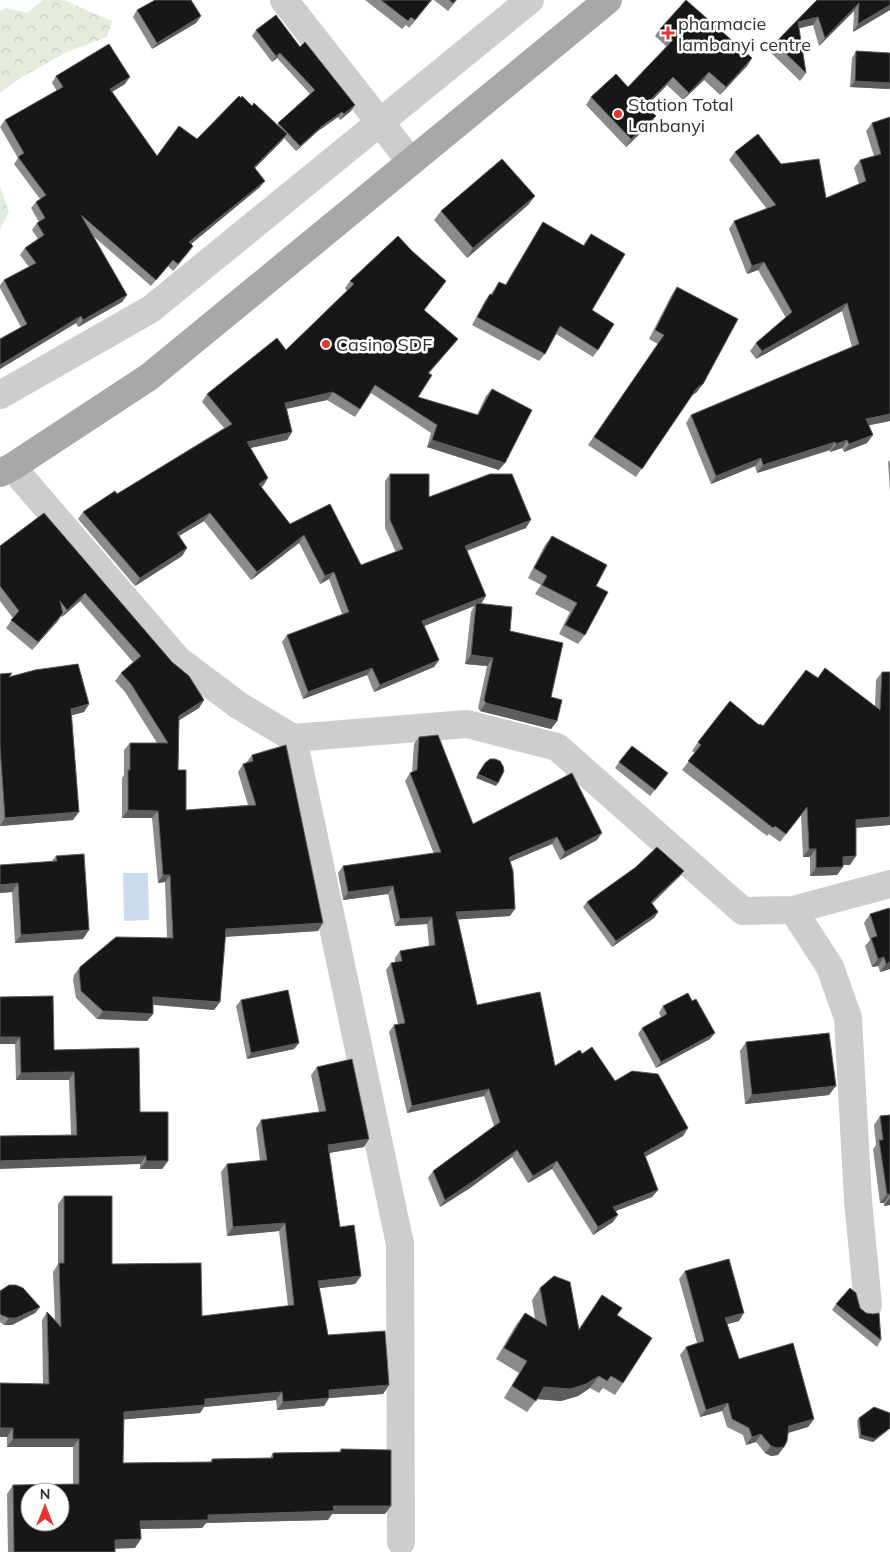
<svg xmlns="http://www.w3.org/2000/svg" width="890" height="1552" font-family="Mulish,sans-serif">
  <defs>
    <pattern id="forest-crowns" width="20" height="18" patternUnits="userSpaceOnUse" patternTransform="scale(1.25)"><rect width="20" height="18" fill="#e4eddd"/><path d="M2 6a3 3 0 1 1 6 0M12 15a3 3 0 1 1 6 0" fill="none" stroke="#c4ccbe"/></pattern>
  </defs>
  <rect width="100%" height="100%" fill="#fff"/>
  <path fill="url(#forest-crowns)" d="M 43,0 L 64,0 L 112,21 L 107,37 L 67,52 L 22,77 L 0,93 L 0,11 L 6,8 L 27,13 Z
    M 0,186 L 9,212 L 0,229 Z"/>
  <path fill="#c9dbed" d="M 123,873 L 148,873 L 149,920 L 124,921 Z"/>
  <g fill="none" stroke-linecap="round" stroke-linejoin="round">
    <path stroke="#cdcdcd" stroke-width="28" d="M 284,0 L 411,162
      M 0,395 L 151,309 L 530,0
      M 12,467 L 178,660 L 238,705 L 293,738 L 467,724 L 557,747 L 743,911 L 793,910 L 890,884
      M 293,738 L 400,1244 L 401,1542
      M 793,910 L 830,967 L 848,1018 L 858,1200 L 868,1305"/>
    <path stroke="#a8a8a8" stroke-width="28" d="M 0,473 L 12,467 L 149,377 L 608,0"/>
  </g>
  <path fill="#8b8b8b" d="M 365,0 L 432,0 L 409,28 L 406,25 L 402,29 Z
    M 434,0 L 457,0 L 448,11 Z
    M 817,0 L 890,0 L 890,11 L 890,10 L 853,32 L 854,11 L 819,46 L 813,25 L 799,28 L 806,73 L 800,81 L 769,51 L 775,43 Z
    M 137,10 L 201,16 L 196,23 L 152,49 L 133,17 Z
    M 660,29 L 752,58 L 747,66 L 720,95 L 704,80 L 683,100 L 667,85 L 646,106 L 650,124 L 626,147 L 586,105 L 591,97 L 628,87 L 667,47 L 655,36 Z
    M 256,30 L 300,47 L 351,111 L 340,120 L 338,117 L 318,131 L 296,151 L 284,138 L 254,169 L 260,187 L 191,244 L 193,246 L 173,271 L 168,266 L 151,286 L 93,236 L 127,295 L 122,302 L 78,327 L 76,323 L 0,369 L 0,339 L 21,327 L 0,288 L 0,285 L 4,280 L 29,267 L 20,255 L 25,248 L 38,239 L 32,230 L 37,223 L 39,222 L 31,208 L 36,202 L 40,199 L 14,164 L 18,158 L 0,127 L 5,120 L 57,91 L 52,83 L 56,76 L 125,84 L 112,92 L 157,156 L 197,139 L 252,106 L 277,125 L 310,94 L 277,58 L 272,62 L 252,36 Z
    M 856,51 L 890,53 L 890,88 L 889,89 L 850,87 L 852,58 Z
    M 890,117 L 890,421 L 869,425 L 867,443 L 844,452 L 842,448 L 830,452 L 830,450 L 757,473 L 755,466 L 711,484 L 686,423 L 691,415 L 852,347 L 842,311 L 756,359 L 750,351 L 756,343 L 786,318 L 758,270 L 747,274 L 729,229 L 734,221 L 767,209 L 729,160 L 735,152 L 781,164 L 826,198 L 859,184 L 854,168 L 860,160 L 874,156 L 866,131 L 872,123 Z
    M 535,196 L 528,205 L 467,258 L 434,220 L 441,211 Z
    M 543,222 L 583,245 L 591,234 L 592,310 L 598,350 L 593,357 L 556,334 L 545,354 L 539,361 L 472,325 L 485,301 L 490,294 L 491,294 L 499,282 L 505,285 Z
    M 350,281 L 424,310 L 452,346 L 429,373 L 418,397 L 477,415 L 486,396 L 492,389 L 499,470 L 427,447 L 431,433 L 371,393 L 355,417 L 327,400 L 287,409 L 292,432 L 287,440 L 250,448 L 263,486 L 261,487 L 290,524 L 361,565 L 396,552 L 385,528 L 385,481 L 390,474 L 429,497 L 526,528 L 467,551 L 481,604 L 510,631 L 551,697 L 557,721 L 551,729 L 480,711 L 478,708 L 487,666 L 465,664 L 471,612 L 474,606 L 424,626 L 439,660 L 434,667 L 374,692 L 367,675 L 303,699 L 282,642 L 287,635 L 342,614 L 329,579 L 320,584 L 299,543 L 251,580 L 204,521 L 179,536 L 187,548 L 182,556 L 135,586 L 78,519 L 83,512 L 117,494 L 224,428 L 202,402 L 207,394 L 286,350 L 347,291 L 345,288 Z
    M 677,287 L 697,392 L 691,396 L 636,477 L 588,445 L 658,344 L 649,339 L 671,296 Z
    M 890,460 L 890,492 L 888,462 Z
    M 44,513 L 204,700 L 199,708 L 179,720 L 178,770 L 186,810 L 248,805 L 238,772 L 243,764 L 246,763 L 252,755 L 318,931 L 225,937 L 220,1002 L 214,1010 L 153,1005 L 153,1014 L 147,1021 L 97,1019 L 76,998 L 73,980 L 74,975 L 80,967 L 167,938 L 165,882 L 158,883 L 152,818 L 122,818 L 122,778 L 124,775 L 124,750 L 130,743 L 157,743 L 125,692 L 115,681 L 121,673 L 133,662 L 80,601 L 62,617 L 61,616 L 32,650 L 6,628 L 13,618 L 0,601 L 0,546 Z
    M 552,536 L 596,586 L 585,635 L 578,644 L 559,634 L 570,612 L 535,594 L 541,585 L 528,578 L 545,545 Z
    M 882,672 L 890,672 L 890,825 L 856,828 L 850,865 L 843,865 L 837,875 L 810,876 L 810,857 L 803,857 L 801,815 L 780,842 L 769,834 L 767,836 L 682,770 L 695,753 L 692,751 L 698,742 L 759,725 L 763,726 L 818,678 L 875,706 L 876,680 Z
    M 12,673 L 9,677 L 89,704 L 84,712 L 72,715 L 73,820 L 0,826 L 0,674 Z
    M 419,737 L 473,824 L 597,840 L 560,860 L 552,844 L 510,862 L 510,916 L 458,919 L 477,1005 L 555,1066 L 582,1054 L 615,1081 L 688,1128 L 683,1136 L 645,1157 L 658,1190 L 652,1197 L 616,1211 L 613,1222 L 593,1235 L 552,1169 L 528,1183 L 512,1157 L 470,1188 L 440,1207 L 428,1178 L 433,1171 L 494,1126 L 484,1096 L 407,1113 L 389,1032 L 394,1025 L 398,1024 L 386,970 L 391,963 L 395,962 L 395,958 L 400,951 L 429,946 L 427,924 L 395,926 L 388,894 L 343,900 L 338,873 L 343,866 L 434,854 L 405,781 L 410,773 L 412,772 L 414,744 Z
    M 619,762 L 663,780 L 650,796 L 615,768 Z
    M 56,856 L 83,939 L 15,943 L 12,892 L 0,893 L 52,861 Z
    M 684,871 L 680,876 L 652,904 L 658,912 L 654,918 L 612,947 L 583,907 L 587,902 Z
    M 890,910 L 890,969 L 880,972 L 878,966 L 872,967 L 865,946 L 870,940 L 864,923 L 870,914 Z
    M 0,997 L 54,1050 L 140,1112 L 168,1161 L 162,1169 L 140,1169 L 140,1164 L 71,1135 L 69,1080 L 16,1080 L 15,1044 L 0,1044 Z
    M 241,1000 L 299,1043 L 294,1049 L 247,1059 L 236,1006 Z
    M 663,1006 L 710,1039 L 656,1068 L 638,1034 L 642,1028 L 661,1017 L 659,1013 Z
    M 746,1042 L 829,1095 L 745,1104 L 740,1051 Z
    M 317,1067 L 364,1147 L 329,1153 L 340,1227 L 361,1276 L 355,1284 L 319,1288 L 328,1335 L 389,1385 L 383,1394 L 329,1398 L 324,1406 L 277,1410 L 276,1400 L 204,1407 L 200,1413 L 124,1419 L 123,1463 L 210,1462 L 212,1459 L 270,1458 L 273,1453 L 339,1452 L 341,1449 L 385,1514 L 332,1514 L 328,1520 L 206,1523 L 202,1528 L 141,1529 L 135,1548 L 115,1548 L 115,1552 L 8,1552 L 7,1494 L 13,1485 L 73,1484 L 73,1447 L 7,1447 L 7,1437 L 0,1437 L 43,1384 L 42,1320 L 47,1312 L 55,1320 L 53,1272 L 58,1264 L 58,1204 L 64,1196 L 112,1264 L 202,1316 L 288,1306 L 279,1231 L 227,1236 L 221,1172 L 227,1164 L 260,1161 L 256,1128 L 261,1120 L 319,1112 L 311,1075 Z
    M 890,1115 L 890,1205 L 884,1206 L 884,1203 L 880,1203 L 873,1149 L 876,1145 L 874,1125 L 880,1116 Z
    M 685,1271 L 739,1321 L 727,1324 L 739,1359 L 814,1419 L 808,1427 L 788,1433 L 778,1455 L 771,1456 L 765,1453 L 756,1442 L 746,1445 L 743,1435 L 727,1427 L 722,1411 L 700,1417 L 680,1355 L 686,1347 L 697,1343 L 679,1279 Z
    M 540,1288 L 578,1330 L 602,1295 L 617,1315 L 623,1383 L 615,1395 L 603,1388 L 599,1393 L 590,1388 L 578,1396 L 561,1401 L 537,1399 L 527,1412 L 504,1398 L 519,1373 L 496,1359 L 516,1325 L 525,1313 L 535,1319 L 532,1300 Z
    M 0,1291 L 40,1307 L 35,1313 L 12,1325 L 4,1325 L 0,1322 Z
    M 836,1304 L 860,1308 L 881,1340 L 877,1347 L 832,1310 Z
    M 859,1418 L 887,1431 L 873,1442 L 859,1438 L 857,1421 Z"/>
  <path fill="#5d5d5d" d="M 431,0 L 432,0 L 409,28 L 415,20 Z
    M 859,3 L 854,11 L 819,46 L 825,38 Z
    M 890,5 L 890,10 L 853,32 L 858,24 Z
    M 201,16 L 196,23 L 152,49 L 157,43 Z
    M 818,17 L 813,25 L 792,30 L 798,22 Z
    M 280,53 L 277,58 L 272,62 L 276,56 Z
    M 752,58 L 747,66 L 720,95 L 726,87 Z
    M 709,72 L 704,80 L 683,100 L 689,93 Z
    M 130,77 L 125,84 L 105,96 L 110,89 Z
    M 673,77 L 667,85 L 640,113 L 645,105 Z
    M 855,81 L 890,83 L 890,88 L 889,89 L 850,87 Z
    M 355,105 L 351,111 L 340,120 L 344,114 Z
    M 342,112 L 338,117 L 318,131 L 296,151 L 300,146 L 322,126 Z
    M 656,116 L 650,124 L 626,147 L 631,139 Z
    M 287,134 L 282,141 L 249,174 L 254,167 Z
    M 265,181 L 260,187 L 185,249 L 189,242 Z
    M 535,196 L 528,205 L 467,258 L 473,248 Z
    M 193,246 L 189,252 L 173,271 L 178,264 Z
    M 764,262 L 758,270 L 747,274 L 752,266 Z
    M 127,295 L 122,302 L 78,327 L 83,320 Z
    M 847,303 L 842,311 L 756,359 L 762,351 Z
    M 81,316 L 76,323 L 0,369 L 0,365 L 7,361 Z
    M 458,339 L 452,346 L 423,380 L 428,373 Z
    M 703,384 L 697,392 L 691,396 L 697,388 Z
    M 333,392 L 327,400 L 280,410 L 285,403 Z
    M 890,414 L 890,421 L 861,427 L 866,419 Z
    M 292,432 L 287,440 L 241,450 L 247,442 Z
    M 873,435 L 867,443 L 844,452 L 849,444 Z
    M 432,440 L 505,463 L 499,470 L 427,447 Z
    M 847,440 L 842,448 L 830,452 L 836,444 Z
    M 835,442 L 830,450 L 757,473 L 763,465 Z
    M 761,458 L 755,466 L 711,484 L 716,476 Z
    M 268,478 L 263,486 L 253,492 L 259,484 Z
    M 210,513 L 204,521 L 172,540 L 177,533 Z
    M 531,520 L 526,528 L 460,553 L 465,546 Z
    M 304,535 L 299,543 L 251,580 L 257,572 Z
    M 187,548 L 182,556 L 135,586 L 140,578 Z
    M 334,572 L 329,579 L 320,584 L 325,576 Z
    M 85,593 L 80,601 L 62,617 L 67,610 Z
    M 486,596 L 481,604 L 476,603 L 474,606 L 417,629 L 422,621 Z
    M 63,613 L 58,621 L 32,650 L 38,642 Z
    M 471,655 L 493,658 L 487,666 L 465,664 Z
    M 439,660 L 434,667 L 374,692 L 380,685 Z
    M 372,668 L 367,675 L 303,699 L 308,692 Z
    M 204,700 L 199,708 L 173,724 L 179,716 Z
    M 486,703 L 557,721 L 551,729 L 480,711 Z
    M 89,704 L 84,712 L 66,717 L 71,709 Z
    M 478,774 L 498,783 L 496,786 L 476,778 Z
    M 128,810 L 158,811 L 152,818 L 122,818 Z
    M 79,812 L 73,820 L 0,826 L 5,818 Z
    M 890,817 L 890,825 L 850,828 L 856,820 Z
    M 602,833 L 597,840 L 560,860 L 565,852 Z
    M 557,837 L 552,844 L 507,863 L 512,856 Z
    M 809,849 L 816,849 L 810,857 L 803,857 Z
    M 856,856 L 850,865 L 837,865 L 843,857 Z
    M 843,867 L 837,875 L 810,876 L 816,868 Z
    M 684,871 L 680,876 L 647,908 L 651,902 Z
    M 163,875 L 170,875 L 165,882 L 158,883 Z
    M 18,883 L 12,892 L 0,893 L 0,885 Z
    M 393,886 L 388,894 L 343,900 L 348,892 Z
    M 515,909 L 510,916 L 451,920 L 456,912 Z
    M 658,912 L 654,918 L 612,947 L 616,941 Z
    M 432,917 L 427,924 L 395,926 L 400,919 Z
    M 323,923 L 318,931 L 220,937 L 226,929 Z
    M 89,930 L 83,939 L 15,943 L 21,935 Z
    M 884,957 L 878,966 L 872,967 L 878,959 Z
    M 890,962 L 890,969 L 880,972 L 886,964 Z
    M 153,997 L 220,1002 L 214,1010 L 148,1004 Z
    M 103,1011 L 153,1014 L 147,1021 L 97,1019 Z
    M 715,1033 L 710,1039 L 656,1068 L 661,1062 Z
    M 0,1037 L 20,1037 L 15,1044 L 0,1044 Z
    M 299,1043 L 294,1049 L 247,1059 L 251,1053 Z
    M 74,1072 L 69,1080 L 16,1080 L 21,1073 Z
    M 836,1086 L 829,1095 L 745,1104 L 752,1095 Z
    M 489,1089 L 484,1096 L 407,1113 L 412,1106 Z
    M 688,1128 L 683,1136 L 639,1160 L 644,1153 Z
    M 369,1139 L 364,1147 L 322,1154 L 328,1145 Z
    M 517,1150 L 512,1157 L 470,1188 L 440,1207 L 445,1200 Z
    M 146,1156 L 140,1164 L 0,1169 L 0,1161 Z
    M 146,1161 L 168,1161 L 162,1169 L 140,1169 Z
    M 557,1161 L 552,1169 L 528,1183 L 533,1176 Z
    M 658,1190 L 652,1197 L 608,1214 L 613,1207 Z
    M 887,1194 L 890,1194 L 884,1203 L 880,1203 Z
    M 890,1197 L 890,1205 L 884,1206 Z
    M 618,1215 L 613,1222 L 593,1235 L 598,1227 Z
    M 285,1223 L 279,1231 L 227,1236 L 233,1227 Z
    M 361,1276 L 355,1284 L 312,1289 L 318,1281 Z
    M 40,1307 L 35,1313 L 12,1325 L 4,1325 L 9,1318 Z
    M 744,1313 L 739,1321 L 720,1326 L 725,1318 Z
    M 599,1376 L 590,1388 L 578,1396 L 561,1401 L 536,1399 L 544,1387 Z
    M 389,1385 L 383,1394 L 329,1398 L 324,1406 L 277,1410 L 283,1402 L 329,1390 Z
    M 282,1392 L 276,1400 L 204,1407 L 200,1413 L 118,1420 L 124,1412 L 205,1399 Z
    M 728,1403 L 722,1411 L 700,1417 L 706,1410 Z
    M 814,1419 L 808,1427 L 784,1434 L 789,1426 Z
    M 0,1428 L 13,1428 L 7,1437 L 0,1437 Z
    M 890,1428 L 887,1431 L 873,1442 L 859,1438 L 861,1435 Z
    M 761,1434 L 756,1442 L 746,1445 L 752,1437 Z
    M 13,1439 L 79,1439 L 73,1447 L 7,1447 Z
    M 771,1446 L 784,1447 L 778,1455 L 771,1456 L 765,1453 Z
    M 333,1506 L 391,1506 L 385,1514 L 332,1514 L 328,1520 L 206,1523 L 202,1528 L 135,1529 L 140,1521 L 208,1515 Z
    M 141,1539 L 135,1548 L 109,1549 L 115,1540 Z"/>
  <path fill="#171717" stroke="#5d5d5d" fill-rule="evenodd" d="M 155,0 L 191,0 L 201,16 L 157,43 L 137,10 Z
    M 381,0 L 431,0 L 415,20 L 411,17 L 408,21 Z
    M 449,0 L 456,0 L 453,3 Z
    M 686,0 L 752,58 L 726,87 L 709,72 L 689,93 L 673,77 L 645,105 L 656,116 L 631,139 L 591,97 L 616,74 L 628,87 L 673,40 L 660,29 Z
    M 817,0 L 890,0 L 890,5 L 858,24 L 859,3 L 825,38 L 818,17 L 798,22 L 806,73 L 775,43 Z
    M 276,15 L 300,47 L 305,42 L 355,105 L 344,114 L 342,112 L 322,126 L 300,146 L 278,123 L 315,90 L 280,53 L 276,56 L 256,30 Z
    M 109,44 L 130,77 L 110,89 L 157,156 L 179,126 L 197,139 L 239,96 L 241,98 L 242,96 L 252,106 L 254,103 L 287,134 L 254,167 L 265,181 L 189,242 L 193,246 L 178,264 L 173,260 L 156,280 L 81,215 L 127,295 L 83,320 L 81,316 L 0,365 L 0,339 L 27,324 L 4,280 L 36,263 L 25,248 L 44,235 L 37,223 L 45,218 L 36,202 L 46,195 L 18,157 L 24,153 L 5,120 L 63,87 L 56,76 Z
    M 856,51 L 890,53 L 890,83 L 855,81 Z
    M 890,117 L 890,414 L 866,419 L 873,435 L 849,444 L 847,440 L 836,444 L 835,442 L 763,465 L 761,458 L 716,476 L 691,415 L 859,344 L 847,303 L 762,351 L 756,343 L 792,312 L 764,262 L 752,266 L 734,221 L 776,205 L 735,152 L 758,134 L 781,164 L 819,159 L 826,198 L 866,181 L 860,160 L 881,154 L 872,123 Z
    M 502,159 L 535,196 L 473,248 L 441,211 Z
    M 543,222 L 584,246 L 591,234 L 625,254 L 592,310 L 614,324 L 598,350 L 560,326 L 545,354 L 477,317 L 490,294 L 492,295 L 499,282 L 506,285 Z
    M 398,236 L 412,251 L 446,281 L 424,310 L 458,339 L 428,373 L 432,375 L 418,397 L 478,415 L 492,389 L 532,410 L 505,463 L 432,440 L 437,425 L 375,385 L 360,409 L 333,392 L 285,403 L 292,432 L 247,442 L 268,478 L 259,484 L 290,524 L 330,504 L 361,565 L 403,549 L 390,520 L 390,474 L 429,474 L 429,497 L 490,474 L 512,474 L 531,520 L 465,546 L 486,596 L 422,621 L 439,660 L 380,685 L 372,668 L 308,692 L 287,635 L 349,612 L 334,572 L 325,576 L 304,535 L 257,572 L 210,513 L 177,533 L 187,548 L 140,578 L 83,512 L 115,491 L 117,494 L 232,424 L 207,394 L 277,338 L 286,350 L 354,284 L 350,281 Z
    M 677,287 L 738,319 L 703,384 L 697,388 L 642,469 L 594,437 L 664,335 L 655,330 Z
    M 44,513 L 172,662 L 189,676 L 204,700 L 179,716 L 178,770 L 186,770 L 186,810 L 256,805 L 243,764 L 253,761 L 252,755 L 286,745 L 323,923 L 226,929 L 220,1002 L 153,997 L 153,1014 L 103,1011 L 81,991 L 79,972 L 80,967 L 116,937 L 173,938 L 170,875 L 163,875 L 158,811 L 128,810 L 128,770 L 130,770 L 130,743 L 168,743 L 131,684 L 121,673 L 141,656 L 85,593 L 67,610 L 60,601 L 63,613 L 38,642 L 11,620 L 19,611 L 0,586 L 0,546 Z
    M 552,536 L 607,565 L 596,586 L 608,592 L 585,635 L 565,625 L 577,603 L 542,585 L 547,576 L 534,568 Z
    M 476,603 L 512,607 L 510,631 L 563,643 L 551,697 L 562,700 L 557,721 L 486,703 L 484,700 L 493,658 L 471,655 Z
    M 78,664 L 89,704 L 71,709 L 79,812 L 5,818 L 0,746 L 0,674 L 12,673 L 9,677 L 35,670 Z
    M 825,668 L 880,710 L 882,672 L 890,672 L 890,817 L 856,820 L 856,856 L 843,857 L 843,867 L 816,868 L 816,849 L 809,849 L 807,807 L 786,834 L 775,826 L 773,828 L 688,761 L 701,745 L 698,742 L 730,701 L 759,725 L 760,724 L 763,726 L 806,670 L 818,678 Z
    M 438,735 L 473,824 L 572,773 L 602,833 L 565,852 L 557,837 L 512,856 L 509,858 L 513,871 L 515,909 L 456,912 L 477,1005 L 540,992 L 555,1066 L 580,1050 L 582,1054 L 592,1047 L 615,1081 L 632,1071 L 658,1074 L 688,1128 L 644,1153 L 658,1190 L 613,1207 L 618,1215 L 598,1227 L 557,1161 L 533,1176 L 517,1150 L 475,1180 L 445,1200 L 433,1171 L 500,1122 L 489,1089 L 412,1106 L 394,1025 L 405,1023 L 391,963 L 402,961 L 400,951 L 435,945 L 432,917 L 400,919 L 393,886 L 348,892 L 343,866 L 441,852 L 410,773 L 417,770 L 419,737 Z
    M 632,746 L 668,773 L 655,790 L 619,762 Z
    M 490,759 L 495,759 L 500,761 L 503,766 L 504,771 L 498,783 L 478,774 L 485,763 Z
    M 657,847 L 684,871 L 651,902 L 658,912 L 616,941 L 587,902 L 636,867 Z
    M 84,854 L 89,930 L 21,935 L 18,883 L 0,885 L 0,865 L 57,861 L 56,856 Z
    M 889,908 L 890,910 L 890,962 L 886,964 L 884,957 L 878,959 L 871,938 L 877,936 L 870,914 Z
    M 288,990 L 299,1043 L 251,1053 L 241,1000 Z
    M 688,993 L 692,1001 L 696,999 L 715,1033 L 661,1062 L 642,1028 L 667,1014 L 663,1006 Z
    M 53,996 L 54,1050 L 139,1048 L 140,1112 L 168,1112 L 168,1161 L 146,1161 L 146,1156 L 0,1161 L 0,1136 L 77,1135 L 74,1072 L 21,1073 L 20,1037 L 0,1037 L 0,997 Z
    M 829,1033 L 836,1086 L 752,1095 L 746,1042 Z
    M 352,1059 L 369,1139 L 328,1145 L 340,1227 L 354,1225 L 361,1276 L 318,1281 L 328,1335 L 385,1331 L 389,1385 L 329,1390 L 329,1398 L 283,1402 L 282,1392 L 205,1399 L 205,1405 L 124,1412 L 123,1463 L 212,1462 L 212,1459 L 273,1458 L 273,1453 L 341,1452 L 341,1449 L 391,1450 L 391,1506 L 333,1506 L 334,1511 L 208,1515 L 208,1520 L 140,1521 L 141,1539 L 115,1540 L 115,1552 L 14,1552 L 13,1485 L 79,1484 L 79,1439 L 13,1439 L 13,1428 L 0,1428 L 0,1383 L 49,1384 L 47,1312 L 61,1327 L 59,1263 L 64,1263 L 64,1196 L 112,1196 L 112,1264 L 201,1263 L 202,1316 L 294,1305 L 285,1223 L 233,1227 L 227,1164 L 267,1160 L 261,1120 L 326,1111 L 317,1067 ZM 30,1492 L 60,1492 L 60,1522 L 30,1522 Z
    M 890,1115 L 890,1195 L 890,1194 L 887,1194 L 879,1140 L 883,1140 L 880,1116 Z
    M 729,1259 L 744,1313 L 725,1318 L 739,1359 L 793,1343 L 814,1419 L 789,1426 L 787,1441 L 784,1447 L 777,1448 L 771,1446 L 761,1434 L 752,1437 L 749,1428 L 732,1419 L 728,1403 L 706,1410 L 686,1347 L 704,1341 L 685,1271 Z
    M 554,1276 L 570,1282 L 579,1330 L 602,1295 L 622,1308 L 617,1315 L 652,1338 L 623,1383 L 611,1376 L 607,1381 L 599,1376 L 586,1384 L 570,1389 L 544,1387 L 536,1401 L 512,1386 L 527,1361 L 504,1348 L 525,1313 L 547,1326 L 540,1288 Z
    M 9,1285 L 16,1285 L 23,1288 L 40,1307 L 16,1318 L 9,1318 L 1,1315 L 0,1313 L 0,1291 Z
    M 850,1288 L 856,1293 L 860,1308 L 866,1313 L 873,1314 L 879,1313 L 881,1340 L 836,1304 Z
    M 874,1407 L 890,1413 L 890,1428 L 875,1439 L 861,1435 L 859,1418 Z"/>
  <g fill="#e9352f" stroke="#fff" stroke-width="2">
    <path d="M665.5 25.5h5v5h5v5h-5v5h-5v-5h-5v-5h5z"/>
    <circle cx="618" cy="114" r="5"/>
    <circle cx="326" cy="344" r="5"/>
  </g>
  <g text-anchor="middle" dominant-baseline="central" stroke-width="5" stroke-linejoin="round" paint-order="stroke">
    <g font-size="18" fill="#303030" stroke="#fff" text-anchor="start">
      <text x="678" y="23">pharmacie<tspan x="678" dy="21">lambanyi centre</tspan></text>
      <text x="628" y="104">Station Total<tspan x="628" dy="21">Lanbanyi</tspan></text>
      <text x="336" y="344">Casino SDF</text>
    </g>
  </g>
  <g transform="translate(45 1507)"><circle r="24" fill="#ffffff" stroke="#acacac"/>
  <path d="M0-4L9 19L0 12L-9 19Z" fill="#e9352f"/>
  <text y="-8" font-size="14" font-weight="bold" text-anchor="middle" fill="#303030">N</text>
  </g>
</svg>
